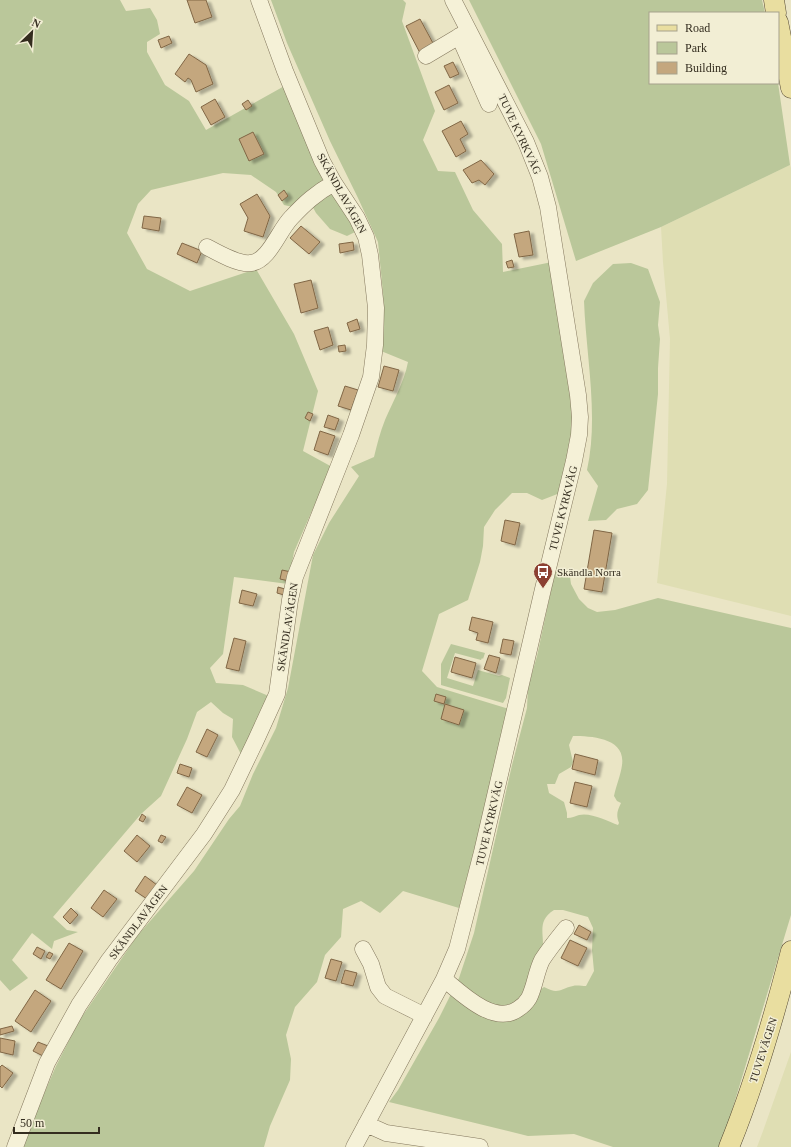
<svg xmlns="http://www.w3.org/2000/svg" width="791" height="1147" font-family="Georgia,serif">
  <defs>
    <filter id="shadow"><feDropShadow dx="4.5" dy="2.5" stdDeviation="1" flood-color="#0004"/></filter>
  </defs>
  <rect width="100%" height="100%" fill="#eae5c5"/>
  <path fill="#dfdeb3" d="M 790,165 L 791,168 L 791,616 L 657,583 L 667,484 L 670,339 L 663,262 L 661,227 Z
    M 791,1052 L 791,1147 L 757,1147 L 763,1131 Z"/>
  <path fill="#bac79a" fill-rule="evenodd" d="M 0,0 L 120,0 L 126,11 L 150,8 L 157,20 L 160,34 L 147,42 L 147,52 L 165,85 L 189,101 L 206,130 L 288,84 L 357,231 L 347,236 L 330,229 L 316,213 L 309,200 L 297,208 L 284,205 L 276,192 L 251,175 L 223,173 L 151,190 L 138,204 L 127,233 L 147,269 L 190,291 L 256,269 L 294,334 L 318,391 L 303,451 L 334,468 L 314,506 L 294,552 L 288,584 L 234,577 L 223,654 L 210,668 L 216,683 L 243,685 L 271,697 L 244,760 L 232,737 L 233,719 L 223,713 L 211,702 L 197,712 L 187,739 L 161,796 L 141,814 L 53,917 L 67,930 L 78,932 L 54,941 L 52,949 L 32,933 L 12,960 L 28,978 L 10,991 L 0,980 Z
    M 271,0 L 403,0 L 406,3 L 402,21 L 435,111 L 423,140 L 438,171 L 455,172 L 473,210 L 502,244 L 503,272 L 552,262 L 564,320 L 573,424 L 560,493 L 542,500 L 527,493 L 512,493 L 495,510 L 484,527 L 483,546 L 480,562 L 468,600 L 439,614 L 422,671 L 437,687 L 509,709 L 483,818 L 459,908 L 403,891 L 380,913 L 361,901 L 343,909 L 341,937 L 325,955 L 317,982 L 295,1007 L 286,1035 L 291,1059 L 290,1080 L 270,1126 L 264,1147 L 23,1147 L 34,1117 L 56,1066 L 79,1021 L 137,936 L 194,871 L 229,819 L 240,806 L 253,774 L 276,728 L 288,688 L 313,555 L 329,523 L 359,476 L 351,467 L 374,457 C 377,445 380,432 385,420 C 393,401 404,383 408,362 L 381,351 L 384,320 L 383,293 L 378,242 L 358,198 L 330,141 L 287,43 Z
    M 469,0 L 762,0 L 765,13 L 650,13 L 650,83 L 778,83 L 790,165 L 661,227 L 576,261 L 541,144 Z
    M 631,263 L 648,269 L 660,302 L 658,325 L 660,339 L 658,368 L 658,394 L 648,490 L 637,504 L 617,509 L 606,520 L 588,521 L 598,486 L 587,470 C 599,416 586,356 584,301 L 593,283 L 613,264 Z
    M 565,571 L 570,577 L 571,584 L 579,599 L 588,608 L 597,612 L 615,610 L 658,598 L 791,628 L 791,915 L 721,1147 L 613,1147 L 574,1134 L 528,1136 L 389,1102 L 398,1090 L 439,1018 L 459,978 L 474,933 L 512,765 L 527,708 L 528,687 L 537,656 L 555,572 ZM 573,736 C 592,736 626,738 622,765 C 621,774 616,786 614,796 L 617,801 L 621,803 C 617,811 616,815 619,823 L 618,825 C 608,821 590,812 579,815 C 575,816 572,818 567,818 L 567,813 L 564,802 L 549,793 L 547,784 L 555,784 L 559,774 L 571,767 L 573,762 L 569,745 ZM 554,910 L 563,910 L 588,917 L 593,928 L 592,950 L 594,971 L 586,986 C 582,986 576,985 573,986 C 559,989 559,995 544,987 L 540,990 L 539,995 L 529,992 C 533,979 538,966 542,953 C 546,936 535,922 554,910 Z
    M 451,644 L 485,653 L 483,659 L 482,658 L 481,660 L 455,653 L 447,678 L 473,686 L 478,670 L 499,676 L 502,675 L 510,678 L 506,698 L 503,703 L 441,685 L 441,664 Z"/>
  <path fill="#c4a77e" stroke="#806645" filter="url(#shadow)" d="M 187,0 L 206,0 L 212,17 L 195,23 Z
    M 420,19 L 434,45 L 420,53 L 406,26 Z
    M 169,36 L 172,43 L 161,48 L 158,40 Z
    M 189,54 L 206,65 L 213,84 L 196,92 L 191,80 L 188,78 L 185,82 L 175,74 Z
    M 453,62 L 459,74 L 450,78 L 444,66 Z
    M 449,85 L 458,103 L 444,110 L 435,92 Z
    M 215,99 L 225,117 L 211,125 L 201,107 Z
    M 248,100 L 252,106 L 246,110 L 242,104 Z
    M 461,121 L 468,134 L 460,139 L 466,151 L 456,157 L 442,131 Z
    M 253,132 L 264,154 L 249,161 L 239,139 Z
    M 481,160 L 494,174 L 485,185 L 479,180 L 472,183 L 463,170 Z
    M 284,190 L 288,196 L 282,201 L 278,195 Z
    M 257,194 L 270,216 L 263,237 L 244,231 L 248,218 L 240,204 Z
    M 144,216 L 161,218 L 159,231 L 142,228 Z
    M 301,226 L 320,242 L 309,254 L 290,238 Z
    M 529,231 L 533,255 L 519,257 L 514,234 Z
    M 353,242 L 354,250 L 340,253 L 339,244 Z
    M 182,243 L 202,251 L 197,263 L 177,254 Z
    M 512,260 L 514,267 L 508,268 L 506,262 Z
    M 311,280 L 318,308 L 301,313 L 294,284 Z
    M 357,319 L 360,329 L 350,332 L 347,323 Z
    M 328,327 L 333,345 L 320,350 L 314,331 Z
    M 345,345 L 346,351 L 339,352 L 338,346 Z
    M 384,366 L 399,370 L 393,391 L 378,387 Z
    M 345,386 L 358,390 L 351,410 L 338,406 Z
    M 308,412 L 313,414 L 310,421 L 305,418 Z
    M 328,415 L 339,419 L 335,430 L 324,427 Z
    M 320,431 L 335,436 L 328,455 L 314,450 Z
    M 505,520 L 520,523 L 515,545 L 501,541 Z
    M 594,530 L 612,533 L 602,592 L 584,589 Z
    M 282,570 L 291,572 L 289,581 L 280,579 Z
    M 278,587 L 285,589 L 284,595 L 277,593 Z
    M 242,590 L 257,594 L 253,606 L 239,603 Z
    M 472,617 L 493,622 L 488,643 L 476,640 L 478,633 L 469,630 Z
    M 234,638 L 246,641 L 239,671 L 226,668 Z
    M 503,639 L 514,641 L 511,655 L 500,653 Z
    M 489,655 L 500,658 L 496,673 L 484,669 Z
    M 455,657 L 476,663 L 472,678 L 451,672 Z
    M 436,694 L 446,697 L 444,704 L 434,701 Z
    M 445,704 L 464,710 L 459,725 L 441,719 Z
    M 207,729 L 218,735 L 207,757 L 196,752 Z
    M 575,754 L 598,760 L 595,775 L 572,769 Z
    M 180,764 L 192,768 L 189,777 L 177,773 Z
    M 575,782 L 592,786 L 587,807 L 570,803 Z
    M 187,787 L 202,795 L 192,813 L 177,805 Z
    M 142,814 L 146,817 L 143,822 L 139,820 Z
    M 137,835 L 150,846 L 137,862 L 124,851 Z
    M 161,835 L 166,837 L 162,843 L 158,841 Z
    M 145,876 L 157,885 L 147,899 L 135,891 Z
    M 104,890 L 117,899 L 103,917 L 91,908 Z
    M 71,908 L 78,915 L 70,924 L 63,917 Z
    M 579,925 L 591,932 L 587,940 L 574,934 Z
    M 570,940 L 587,948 L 578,966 L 561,958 Z
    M 69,943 L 83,951 L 61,989 L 46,980 Z
    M 37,947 L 45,951 L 41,959 L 33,954 Z
    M 49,952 L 53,954 L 50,959 L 46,957 Z
    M 331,959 L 342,962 L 336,981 L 325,978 Z
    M 345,970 L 357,973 L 353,986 L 341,983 Z
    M 35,990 L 51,1001 L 31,1032 L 15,1021 Z
    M 12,1026 L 14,1031 L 0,1035 L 0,1029 Z
    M 0,1038 L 15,1041 L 13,1055 L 0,1052 Z
    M 38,1042 L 48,1046 L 43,1056 L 33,1051 Z
    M 2,1065 L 13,1073 L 2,1088 L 0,1086 L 0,1067 Z"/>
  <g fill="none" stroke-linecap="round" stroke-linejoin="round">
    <g stroke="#83775d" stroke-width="17">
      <path id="minor" d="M 459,36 L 489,104
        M 426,56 L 468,31
        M 207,247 C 218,253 239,265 251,263 C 269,261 279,230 291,218 C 305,203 316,193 334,183
        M 363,949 L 371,964 L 378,987 L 385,996 L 417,1012 L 424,1017
        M 444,979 C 461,993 494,1026 518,1009 C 523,1006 526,1003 529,998 C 535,986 536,972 542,960 C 549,949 558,938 566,928
        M 366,1124 L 386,1133 L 480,1147
        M 15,1147 L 47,1063 L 79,1005 L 109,960 L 204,834 L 232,790 L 256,740 L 277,694 L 290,600 L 295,577 L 351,435 L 371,377 L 375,345 L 376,308 L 370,255 L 366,237 L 357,218 L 334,183 L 322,161 L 285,71 L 259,0
        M 354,1147 L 444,979 L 457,949 L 482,852 L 543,589 L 574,461 L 579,435 L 580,417 L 578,395 L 548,207 L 540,177 L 526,142 L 453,0"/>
    </g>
    <g stroke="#514530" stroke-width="21">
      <path id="major" d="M 774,0 L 776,13
        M 778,22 L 791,88
        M 729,1147 C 755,1083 774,1017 791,951"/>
    </g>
    <use href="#minor" stroke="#f5f1d7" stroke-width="16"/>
    <use href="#major" stroke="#e9dea0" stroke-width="20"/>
  </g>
  <defs>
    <g id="bus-pin" transform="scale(1)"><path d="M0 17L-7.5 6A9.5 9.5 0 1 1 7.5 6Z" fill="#8c4032" stroke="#f2eed4"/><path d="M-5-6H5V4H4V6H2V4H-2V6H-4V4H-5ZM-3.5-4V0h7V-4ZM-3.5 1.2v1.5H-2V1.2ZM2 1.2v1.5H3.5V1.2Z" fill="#fff"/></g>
  </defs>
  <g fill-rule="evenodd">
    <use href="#bus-pin" x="543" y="572"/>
  </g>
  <g text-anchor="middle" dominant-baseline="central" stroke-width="3" stroke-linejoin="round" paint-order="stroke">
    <g font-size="11" fill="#342d1f" stroke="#f2eed4">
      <text transform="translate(520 134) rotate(65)">TUVE KYRKVÄG</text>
      <text transform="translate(342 193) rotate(61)">SKÄNDLAVÄGEN</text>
      <text transform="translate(563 508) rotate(-76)">TUVE KYRKVÄG</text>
      <text transform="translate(287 627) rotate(-81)">SKÄNDLAVÄGEN</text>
      <text transform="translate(489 823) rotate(-77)">TUVE KYRKVÄG</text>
      <text transform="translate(138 922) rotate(-53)">SKÄNDLAVÄGEN</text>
      <text transform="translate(763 1050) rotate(-72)">TUVEVÄGEN</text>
    </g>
    <g font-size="11" fill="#342d1f" stroke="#f2eed4" text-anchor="start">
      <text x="557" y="572">Skändla Norra</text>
    </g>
  </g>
  <rect x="649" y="12" width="130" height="72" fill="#f2eed4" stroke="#a6a18c"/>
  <rect x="657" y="25" width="20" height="6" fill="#e9dea0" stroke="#a6a18c"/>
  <text x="685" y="32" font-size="12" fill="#342d1f">Road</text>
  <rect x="657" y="42" width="20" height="12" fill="#bac79a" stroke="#a6a18c"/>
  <text x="685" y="52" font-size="12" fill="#342d1f">Park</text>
  <rect x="657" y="62" width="20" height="12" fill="#c4a77e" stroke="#a6a18c"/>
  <text x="685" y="72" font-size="12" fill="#342d1f">Building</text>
  <g transform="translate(32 32) rotate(25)" stroke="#f2eed4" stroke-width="3" paint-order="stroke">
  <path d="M0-3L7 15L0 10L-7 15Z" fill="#342d1f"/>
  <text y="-6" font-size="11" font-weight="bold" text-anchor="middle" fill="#342d1f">N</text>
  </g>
  <path d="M14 1127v6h85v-6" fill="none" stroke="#342d1f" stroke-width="2"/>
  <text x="20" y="1127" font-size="12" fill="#342d1f" stroke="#f2eed4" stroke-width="3" paint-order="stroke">50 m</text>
</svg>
